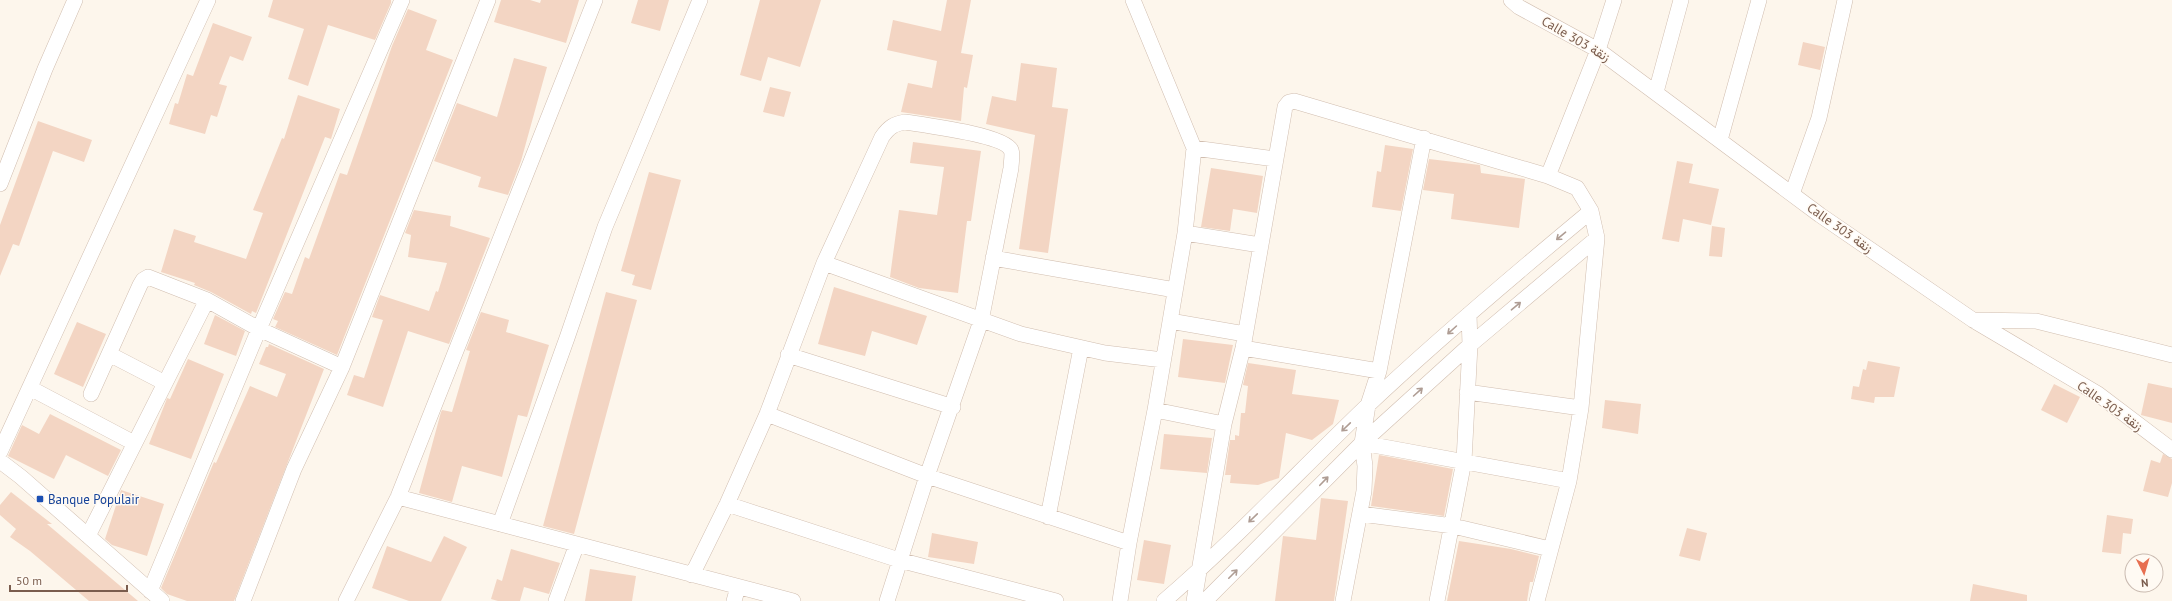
<svg xmlns="http://www.w3.org/2000/svg" width="2172" height="601" font-family="'PT Sans',Vazirmatn,sans-serif">
  <rect width="100%" height="100%" fill="#fdf6ec"/>
  <path fill="#f3d5c3" d="M 273,0 L 391,0 L 391,3 L 375,40 L 328,25 L 308,86 L 288,79 L 304,29 L 268,17 Z
    M 501,0 L 530,0 L 540,3 L 541,0 L 579,0 L 566,43 L 494,22 Z
    M 638,0 L 669,0 L 660,31 L 631,23 Z
    M 760,0 L 821,0 L 800,67 L 768,57 L 761,81 L 740,75 Z
    M 947,0 L 971,0 L 961,53 L 973,55 L 967,88 L 964,87 L 961,121 L 901,112 L 908,83 L 932,88 L 937,61 L 887,50 L 893,20 L 941,31 Z
    M 408,9 L 437,20 L 426,50 L 453,60 L 337,355 L 275,327 L 278,321 L 273,319 L 285,292 L 292,294 L 305,257 L 309,259 L 340,173 L 347,175 L 392,46 Z
    M 213,23 L 252,37 L 243,61 L 230,56 L 219,84 L 227,86 L 217,117 L 211,115 L 205,134 L 169,124 L 175,103 L 178,104 L 187,74 L 193,76 Z
    M 1803,42 L 1825,47 L 1820,70 L 1798,65 Z
    M 514,58 L 547,67 L 521,161 L 508,195 L 478,187 L 481,177 L 434,161 L 457,103 L 497,117 Z
    M 1021,63 L 1057,68 L 1052,107 L 1068,109 L 1048,253 L 1019,249 L 1035,135 L 986,124 L 992,96 L 1016,101 Z
    M 770,87 L 791,92 L 784,117 L 763,112 Z
    M 298,95 L 340,109 L 331,139 L 325,137 L 256,313 L 252,311 L 251,314 L 211,292 L 194,285 L 195,283 L 161,272 L 174,229 L 196,236 L 194,242 L 246,259 L 263,213 L 253,210 L 282,138 L 284,139 Z
    M 38,121 L 92,140 L 84,162 L 53,151 L 19,246 L 13,244 L 0,276 L 0,225 Z
    M 913,142 L 981,151 L 971,221 L 967,221 L 958,293 L 919,288 L 890,277 L 899,210 L 937,215 L 944,167 L 910,163 Z
    M 1385,145 L 1413,149 L 1401,211 L 1372,207 L 1377,171 L 1381,172 Z
    M 1429,159 L 1480,165 L 1481,173 L 1525,179 L 1519,228 L 1451,219 L 1454,194 L 1423,190 Z
    M 1677,161 L 1693,164 L 1689,183 L 1719,189 L 1711,225 L 1683,219 L 1679,242 L 1662,239 Z
    M 1211,168 L 1263,176 L 1257,213 L 1233,209 L 1230,231 L 1201,227 Z
    M 649,172 L 681,180 L 651,290 L 632,285 L 635,275 L 621,271 Z
    M 414,210 L 451,216 L 450,226 L 490,238 L 449,344 L 408,331 L 383,407 L 347,395 L 354,375 L 364,378 L 383,320 L 372,317 L 380,295 L 429,311 L 436,291 L 438,292 L 447,263 L 408,257 L 411,235 L 405,233 Z
    M 1712,226 L 1725,228 L 1722,257 L 1709,256 Z
    M 834,287 L 927,316 L 917,345 L 872,331 L 865,356 L 818,344 Z
    M 606,292 L 637,300 L 574,534 L 543,526 Z
    M 481,312 L 509,320 L 506,332 L 549,345 L 527,417 L 518,415 L 502,477 L 462,466 L 452,502 L 419,493 L 441,412 L 442,410 L 452,412 L 470,351 L 466,350 Z
    M 215,315 L 245,331 L 236,356 L 204,344 Z
    M 77,322 L 106,334 L 83,387 L 54,374 Z
    M 1183,339 L 1233,345 L 1225,383 L 1178,377 Z
    M 269,344 L 324,369 L 234,601 L 187,601 L 167,594 L 161,588 L 214,462 L 216,463 L 250,386 L 277,397 L 286,374 L 259,364 L 266,347 L 268,347 Z
    M 188,359 L 224,374 L 191,459 L 149,444 L 166,401 L 167,398 L 170,399 Z
    M 1868,361 L 1900,367 L 1894,397 L 1875,397 L 1874,403 L 1851,399 L 1853,386 L 1859,387 L 1863,369 L 1866,370 Z
    M 1248,363 L 1296,370 L 1292,394 L 1339,400 L 1333,424 L 1312,440 L 1286,433 L 1279,478 L 1258,485 L 1230,483 L 1231,475 L 1225,475 L 1230,440 L 1235,440 L 1235,435 L 1239,436 L 1241,413 L 1245,413 L 1248,386 L 1243,385 Z
    M 2148,383 L 2172,388 L 2172,423 L 2141,415 Z
    M 2054,384 L 2080,397 L 2067,423 L 2041,410 Z
    M 1605,400 L 1641,404 L 1638,434 L 1602,428 Z
    M 50,414 L 121,450 L 108,476 L 66,455 L 54,479 L 8,456 L 22,425 L 39,434 Z
    M 1164,434 L 1212,438 L 1207,473 L 1160,469 Z
    M 2163,454 L 2172,459 L 2172,483 L 2168,497 L 2143,491 L 2151,460 L 2160,463 Z
    M 1379,455 L 1453,469 L 1444,516 L 1371,506 Z
    M 121,490 L 164,504 L 147,556 L 112,545 L 105,539 Z
    M 11,492 L 52,524 L 47,524 L 138,601 L 89,601 L 30,551 L 10,537 L 16,529 L 0,515 L 0,505 Z
    M 1321,498 L 1348,501 L 1334,601 L 1275,601 L 1283,536 L 1316,540 Z
    M 2107,515 L 2133,519 L 2131,534 L 2123,533 L 2121,554 L 2102,552 Z
    M 1687,528 L 1707,533 L 1700,561 L 1679,556 Z
    M 932,533 L 978,542 L 974,564 L 928,557 Z
    M 444,536 L 467,547 L 441,601 L 409,601 L 372,588 L 387,546 L 431,562 Z
    M 1144,540 L 1171,545 L 1164,584 L 1137,580 Z
    M 1459,541 L 1511,549 L 1539,556 L 1533,582 L 1530,582 L 1527,601 L 1447,601 Z
    M 511,549 L 560,563 L 549,594 L 524,587 L 520,601 L 498,601 L 491,599 L 497,579 L 502,581 Z
    M 590,569 L 636,576 L 632,601 L 585,601 Z
    M 1973,584 L 2027,595 L 2027,601 L 1970,601 Z"/>
  <g fill="none" stroke-linecap="round" stroke-linejoin="round">
    <g stroke="#d1beb0" stroke-width="16">
      <path id="street" d="M 1511,0 L 1519,7 L 1598,50 L 1820,215 L 1973,320 L 2098,394 L 2172,450
        M 1656,92 L 1681,0
        M 1720,140 L 1759,0
        M 1194,148 L 1275,159
        M 1548,176 L 1598,50 L 1614,0
        M 0,184 L 45,69 L 75,0
        M 1792,194 L 1819,118 L 1845,0
        M 1185,233 L 1260,245
        M 993,258 L 1175,290
        M 824,263 L 1021,334 L 1105,353 L 1163,360
        M 1973,320 L 2036,321 L 2172,355
        M 1170,321 L 1245,334
        M 1243,348 L 1379,371
        M 109,354 L 165,383
        M 788,355 L 953,407
        M 30,388 L 134,443
        M 1467,392 L 1581,408
        M 91,394 L 140,285 L 143,280 L 148,277 L 207,300 L 259,329 L 342,367
        M 1155,410 L 1224,424
        M 767,414 L 927,476 L 1129,543
        M 1362,443 L 1569,481
        M 0,452 L 208,0
        M 0,461 L 21,477 L 162,601
        M 398,497 L 793,601
        M 727,504 L 899,560 L 1056,601
        M 1361,514 L 1453,526 L 1550,549
        M 1048,517 L 1081,348
        M 500,524 L 567,338 L 605,227 L 700,0
        M 88,536 L 207,300
        M 692,575 L 727,504 L 767,414 L 824,263 L 882,137 C 889,127 894,124 905,122 C 924,125 1004,135 1011,150 C 1013,154 1011,163 1011,168 L 981,321 L 927,476 L 887,601
        M 150,591 L 259,329 L 402,0
        M 243,601 L 294,469 L 342,367 L 488,0
        M 346,601 L 398,497 L 595,0
        M 556,601 L 577,544
        M 734,601 L 738,587
        M 1120,601 L 1129,543 L 1155,410 L 1185,233 L 1194,148 L 1133,0
        M 1164,601 C 1235,540 1299,471 1367,406 C 1439,338 1515,274 1591,211
        M 1194,601 L 1224,424 L 1243,348 L 1285,107 L 1289,102 L 1294,101 L 1548,176 L 1577,188 L 1591,211 L 1597,238 L 1581,408 L 1569,481 L 1537,601
        M 1205,601 L 1362,443 L 1470,345 L 1597,238
        M 1343,601 L 1364,491 L 1365,466 L 1362,443 L 1368,405 L 1379,371 L 1424,138
        M 1437,601 L 1464,461 L 1470,345 L 1469,314"/>
    </g>
    <use href="#street" stroke="#fff" stroke-width="15"/>
  </g>
  <defs><path id="oneway-shaft" d="M-6 0H5M1.5-3L5.5 0L1.5 3" fill="none" stroke-width="1.6" stroke-linecap="round" stroke-linejoin="round"/></defs>
  <g stroke="#af9d94">
    <use href="#oneway-shaft" transform="translate(1561 236) rotate(140)"/>
    <use href="#oneway-shaft" transform="translate(1516 306) rotate(-40)"/>
    <use href="#oneway-shaft" transform="translate(1452 330) rotate(138)"/>
    <use href="#oneway-shaft" transform="translate(1418 392) rotate(-42)"/>
    <use href="#oneway-shaft" transform="translate(1346 427) rotate(136)"/>
    <use href="#oneway-shaft" transform="translate(1324 481) rotate(-46)"/>
    <use href="#oneway-shaft" transform="translate(1253 518) rotate(136)"/>
    <use href="#oneway-shaft" transform="translate(1233 574) rotate(-45)"/>
  </g>
  <rect fill="#1a4fb4" stroke="#fffaf3" stroke-width="1.5" x="36" y="495" width="8" height="8" rx="2"/>
  <g text-anchor="middle" dominant-baseline="central" stroke-width="3" stroke-linejoin="round" paint-order="stroke">
    <g font-size="13" fill="#7a5c4d" stroke="#fffaf3">
      <text transform="translate(1576 39) rotate(30)">Calle 303 زنقة</text>
      <text transform="translate(1840 228) rotate(35)">Calle 303 زنقة</text>
      <text transform="translate(2110 406) rotate(35)">Calle 303 زنقة</text>
    </g>
    <g font-size="13" fill="#164399" stroke="#fffaf3" text-anchor="start">
      <text x="48" y="499">Banque Populair</text>
    </g>
  </g>
  <g transform="translate(2144 573) rotate(175)"><circle r="19" fill="#fffaf3" stroke="#cabbb1"/>
  <path d="M0-3L7 15L0 10L-7 15Z" fill="#e76f51"/>
  <text y="-6" font-size="11" font-weight="bold" text-anchor="middle" fill="#7a5c4d">N</text>
  </g>
  <path d="M10 585v6h117v-6" fill="none" stroke="#7a5c4d" stroke-width="2"/>
  <text x="16" y="585" font-size="12" fill="#7a5c4d" stroke="#fffaf3" stroke-width="3" paint-order="stroke">50 m</text>
</svg>
